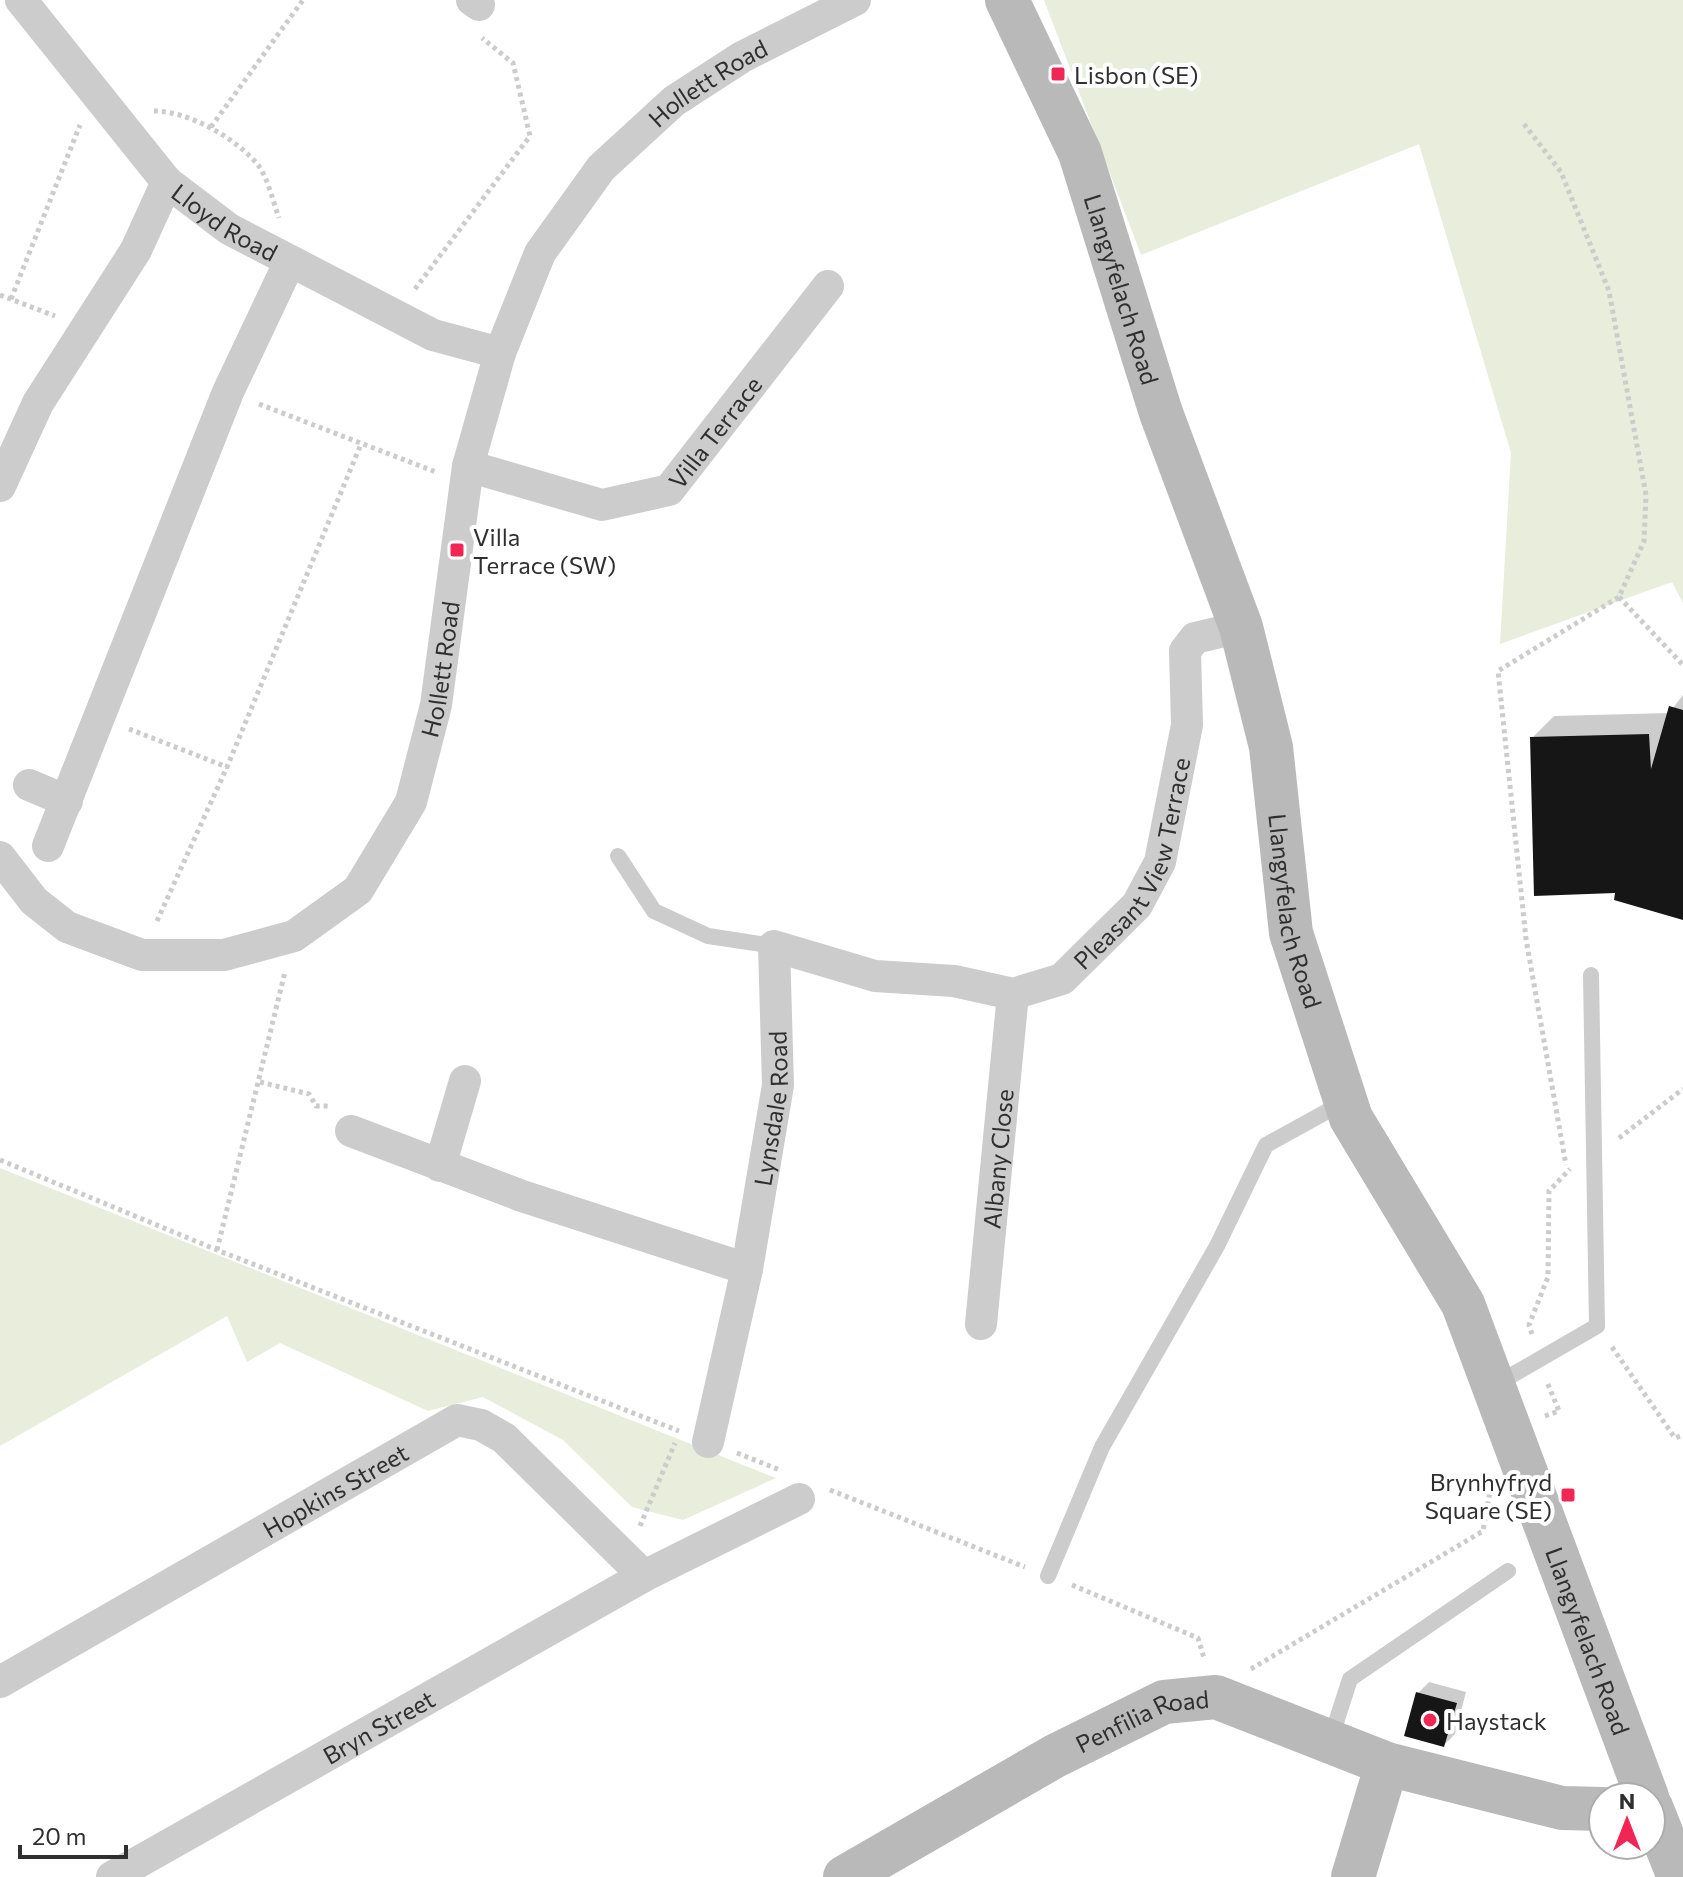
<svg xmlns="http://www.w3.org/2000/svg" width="1683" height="1877" font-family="Commissioner,sans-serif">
  <rect width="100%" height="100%" fill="#fff"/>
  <path fill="#e8eddc" d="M 1044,0 L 1683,0 L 1683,603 L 1672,582 L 1500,644 L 1511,453 L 1419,144 L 1141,255 Z
    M 0,1168 L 776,1478 L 683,1520 L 632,1507 L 563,1440 L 483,1397 L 428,1411 L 280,1343 L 247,1362 L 227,1316 L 0,1446 Z"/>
  <path fill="#0003" d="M 1683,695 L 1683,917 L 1618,891 L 1532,738 L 1554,716 L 1669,713 Z
    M 1429,1682 L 1466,1692 L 1455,1734 L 1444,1745 L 1418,1693 Z"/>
  <path fill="#161616" d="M 1669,706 L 1683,710 L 1683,920 L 1614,900 L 1615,893 L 1534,896 L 1530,737 L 1649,734 L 1651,769 Z
    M 1416,1692 L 1457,1703 L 1444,1747 L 1404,1736 Z"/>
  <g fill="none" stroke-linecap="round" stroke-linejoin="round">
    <path stroke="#ccc" stroke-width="5" stroke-dasharray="4 4" stroke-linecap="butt" d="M 154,111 C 188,111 236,138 258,165 C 268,178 273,202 279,218
      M 1524,124 L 1561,172 L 1609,291 L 1646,495 L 1644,541 L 1619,597 L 1498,671 L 1526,939 L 1566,1165
      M 211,127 L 303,0
      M 415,289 L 530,136 L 513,63 L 482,38
      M 0,295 L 55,316
      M 11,299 L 80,125
      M 259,404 L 436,472
      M 1619,597 L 1683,665
      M 129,729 L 227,767
      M 157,921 L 227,767 L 361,444
      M 260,1082 L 309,1094 L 316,1106 L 331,1106
      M 1619,1138 L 1683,1089
      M 0,1160 L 217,1250 L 679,1431
      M 217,1250 L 285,972
      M 1532,1334 L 1529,1325 L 1548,1277 L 1549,1191 L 1570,1169
      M 1612,1347 L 1675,1438 L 1683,1435
      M 1545,1416 L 1559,1411 L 1547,1382
      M 737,1453 L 780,1470
      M 830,1490 L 1025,1567
      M 640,1526 L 675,1443
      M 1072,1585 L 1198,1638 L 1204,1658
      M 1251,1669 L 1483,1531 L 1490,1491"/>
    <path stroke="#ccc" stroke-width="16" d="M 618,856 L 654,911 L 708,936 L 774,946
      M 1495,1385 L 1597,1326 L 1591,975
      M 1048,1576 L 1102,1447 L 1217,1246 L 1266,1145 L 1344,1102
      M 1330,1741 L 1350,1679 L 1508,1571"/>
    <g stroke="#ccc" stroke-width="32">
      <path id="s1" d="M 21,0 L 167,182 L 229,229 L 433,335 L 500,353"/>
      <path d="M 472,0 L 479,5"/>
      <path id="s2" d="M 468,466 L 602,505 L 669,490 L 828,286"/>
      <path d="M 0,486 L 38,403 L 136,250 L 167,182"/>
      <path d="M 29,785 L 67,801"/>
      <path d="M 48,846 L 228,392 L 290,261"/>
      <path id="s3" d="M 0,857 L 34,901 L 67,927 L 142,955 L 224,955 L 294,936 L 358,890 L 411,802 L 436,705 L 468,466 L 500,353 L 540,253 L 601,168 L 674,101 L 742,57 L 855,0"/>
      <path d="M 351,1131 L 522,1196 L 747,1269"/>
      <path d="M 440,1166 L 465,1081"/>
      <path id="s4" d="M 981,1324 L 1013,994"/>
      <path id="s5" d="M 708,1442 L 747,1269 L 778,1085 L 774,946 L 875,976 L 954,981 L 1013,994 L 1062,979 L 1137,905 L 1160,862 L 1187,725 L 1185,651 L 1195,638 L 1241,627"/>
      <path id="s6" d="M 0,1682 L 457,1420 L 481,1425 L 504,1438 L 644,1576"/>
      <path id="s7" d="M 112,1877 L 644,1576 L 799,1499"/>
    </g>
    <g stroke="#b9b9b9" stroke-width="44">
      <path id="s8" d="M 1007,0 L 1080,153 L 1161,413 L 1241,627 L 1271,747 L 1291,933 L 1351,1118 L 1463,1304 L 1647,1797"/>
      <path d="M 1651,1807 L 1679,1877"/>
      <path id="s9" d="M 845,1877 L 1055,1756 L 1164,1702 L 1216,1697 L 1387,1764 L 1562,1808 L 1603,1809"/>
      <path d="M 1353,1877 L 1387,1764"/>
    </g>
  </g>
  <g fill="#f12654" stroke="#fff" stroke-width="3">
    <rect x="1050" y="66" width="16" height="16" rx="4"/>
    <rect x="449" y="542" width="16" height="16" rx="4"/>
    <rect x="1560" y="1487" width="16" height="16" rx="4"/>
    <circle cx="1430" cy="1720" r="8"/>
  </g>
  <g text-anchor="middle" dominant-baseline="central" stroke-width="8" stroke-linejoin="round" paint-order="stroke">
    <g font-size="24" fill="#2f2f2f" stroke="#fff" text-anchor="start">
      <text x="1074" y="74">Lisbon (SE)</text>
      <text x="473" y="536">Villa<tspan x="473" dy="28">Terrace (SW)</tspan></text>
      <text x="1552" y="1481" text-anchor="end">Brynhyfryd<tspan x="1552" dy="28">Square (SE)</tspan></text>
      <text x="1446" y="1720">Haystack</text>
    </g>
    <g font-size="24" fill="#2f2f2f" stroke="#fff">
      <text stroke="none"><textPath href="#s3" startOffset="1322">Hollett Road</textPath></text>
      <text stroke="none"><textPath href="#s1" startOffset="304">Lloyd Road</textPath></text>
      <text stroke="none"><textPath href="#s8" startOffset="312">Llangyfelach Road</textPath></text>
      <text stroke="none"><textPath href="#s2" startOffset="282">Villa Terrace</textPath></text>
      <text stroke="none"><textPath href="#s3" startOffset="650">Hollett Road</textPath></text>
      <text stroke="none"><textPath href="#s5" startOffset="940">Pleasant View Terrace</textPath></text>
      <text stroke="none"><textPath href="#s8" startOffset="960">Llangyfelach Road</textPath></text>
      <text stroke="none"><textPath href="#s5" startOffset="340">Lynsdale Road</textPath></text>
      <text stroke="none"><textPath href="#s4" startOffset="166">Albany Close</textPath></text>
      <text stroke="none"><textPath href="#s6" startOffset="386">Hopkins Street</textPath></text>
      <text stroke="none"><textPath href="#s8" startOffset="1752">Llangyfelach Road</textPath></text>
      <text stroke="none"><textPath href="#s9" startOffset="338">Penfilia Road</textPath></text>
      <text stroke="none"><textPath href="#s7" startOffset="306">Bryn Street</textPath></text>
    </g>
  </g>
  <g transform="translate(1627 1821)"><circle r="38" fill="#ffffff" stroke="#acacac" stroke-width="2"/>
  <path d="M0-6L14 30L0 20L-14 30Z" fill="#f12654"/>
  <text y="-12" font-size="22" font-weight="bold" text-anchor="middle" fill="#2f2f2f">N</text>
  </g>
  <path d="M20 1845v12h106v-12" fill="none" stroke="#2f2f2f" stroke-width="4"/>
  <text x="32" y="1845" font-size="24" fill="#2f2f2f" stroke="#ffffff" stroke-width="6" paint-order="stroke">20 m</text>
</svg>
